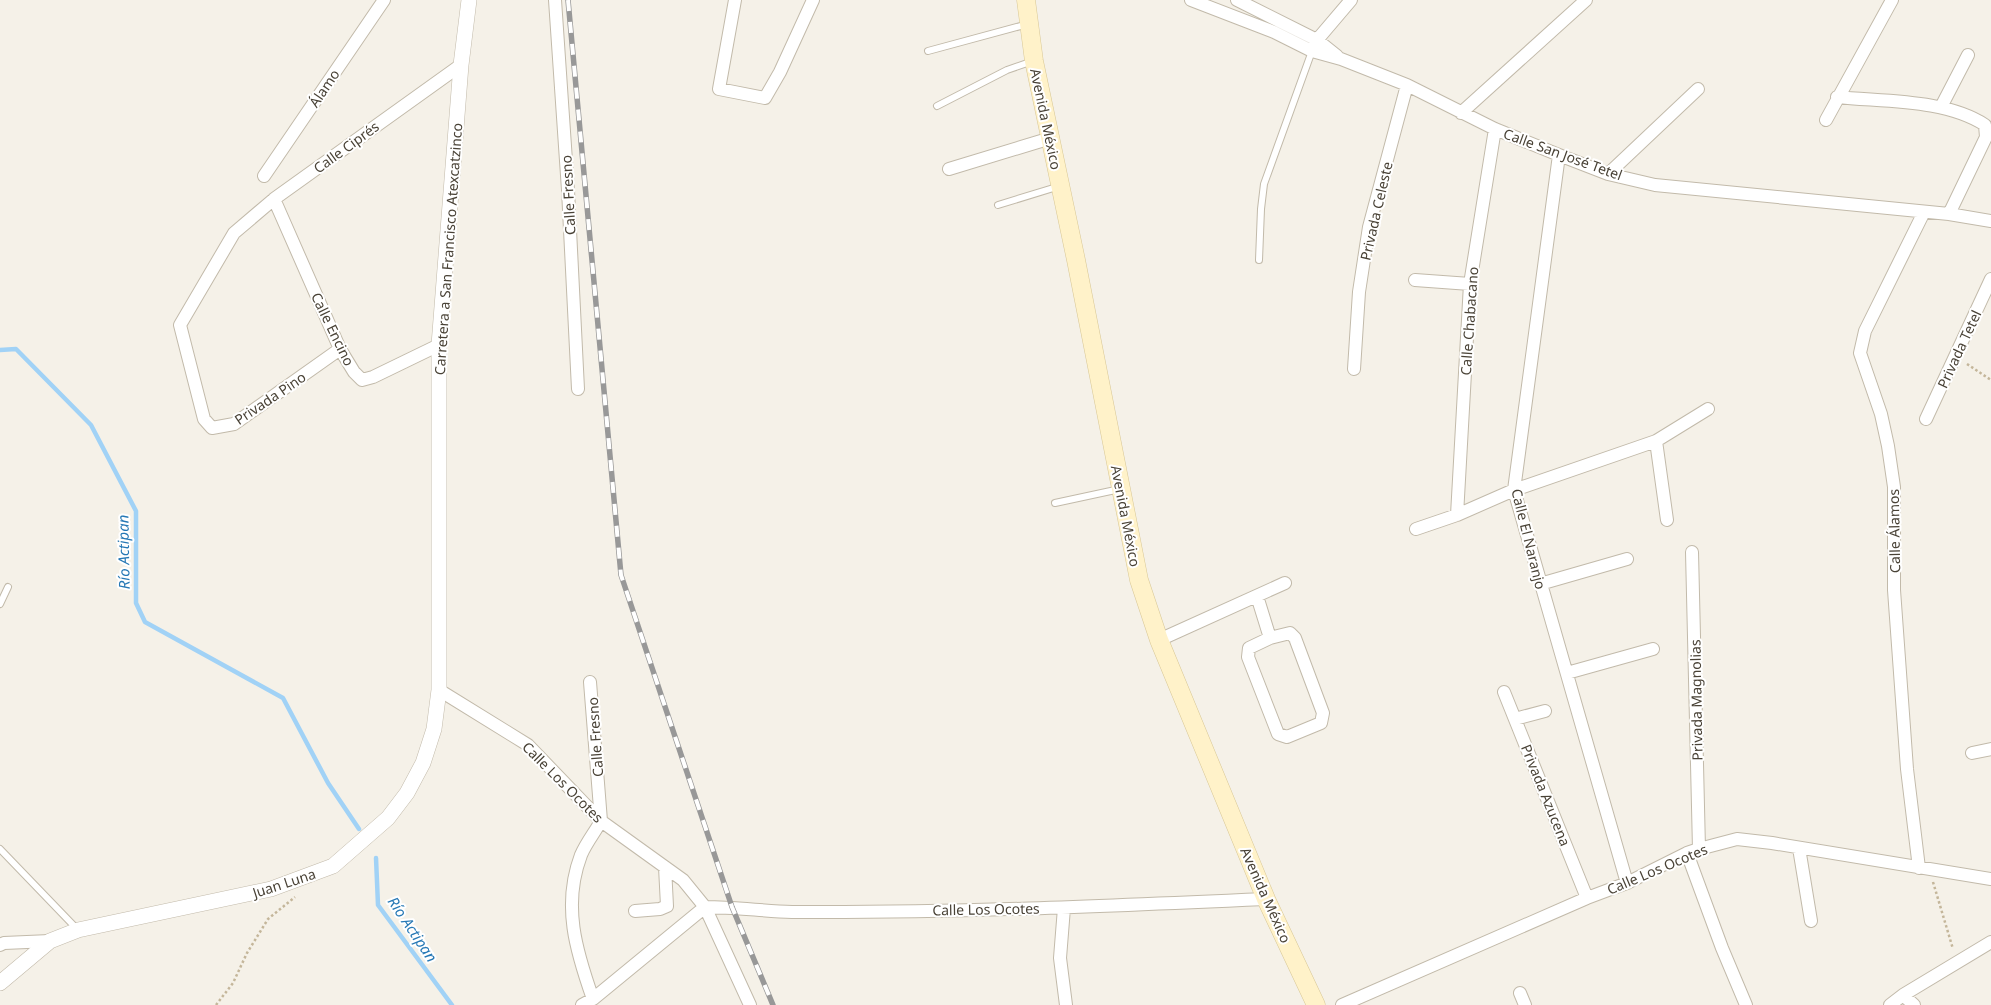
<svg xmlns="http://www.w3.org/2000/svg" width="1991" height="1005" font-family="'Noto Sans',sans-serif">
  <rect width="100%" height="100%" fill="#f5f1e8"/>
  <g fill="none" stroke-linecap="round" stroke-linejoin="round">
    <path stroke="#a1d2f6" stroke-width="4.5" d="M 0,350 L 16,349 L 91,425 L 136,511 L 136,603 L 145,622 L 283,698 L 328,783 L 359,829
      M 376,858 L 378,905 L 452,1005"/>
    <g stroke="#c2baaa" stroke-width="8">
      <path id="service" d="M 928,51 L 1028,24
        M 937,106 L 1007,70 L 1033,61
        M 998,205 L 1060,186
        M 1259,260 L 1261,209 L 1264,184 L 1312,51
        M 1055,503 L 1120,489
        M 0,604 L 8,587
        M 0,849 L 77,929"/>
    </g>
    <g stroke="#c2baaa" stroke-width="14">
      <path id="minor" d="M 555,0 L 568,190 L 578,389
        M 735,0 L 719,89 L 765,98 L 780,72 L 813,0
        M 1191,0 L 1274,32 L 1312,51 L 1341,59 L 1407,85 L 1495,129 L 1559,155 L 1608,174 L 1655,185 L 1949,214 L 1991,221
        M 1237,0 L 1317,40 L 1337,56
        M 1314,47 L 1317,40 L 1351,0
        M 1837,97 C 1884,102 1945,99 1985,125 L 1986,137 L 1949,214
        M 1941,107 L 1968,55
        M 1461,113 L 1586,0
        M 1826,120 L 1892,0
        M 1559,155 L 1514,490 L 1627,883
        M 949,169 L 1051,138
        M 1608,174 L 1698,89
        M 264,176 L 384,0
        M 274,199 L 340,349 L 354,372 L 362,380 L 373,377 L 439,345
        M 1415,280 L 1470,284
        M 340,349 L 234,424 L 212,428 L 204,419 L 180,325 L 234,233 L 274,199 L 461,65
        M 1354,369 L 1359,292 L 1369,227 L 1407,85
        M 1926,419 L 1991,279
        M 1656,441 L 1667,520
        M 1457,515 L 1470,284 L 1495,129
        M 1416,529 L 1457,515 L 1514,490 L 1656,441 L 1708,409
        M 1692,552 L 1699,849
        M 1540,584 L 1627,559
        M 1257,596 L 1270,638
        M 1290,633 L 1295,638 L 1323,713 L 1321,723 L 1287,737 L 1278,734 L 1248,657 L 1249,648 L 1270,638 Z
        M 1159,640 L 1285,583
        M 1567,673 L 1653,649
        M 590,682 L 601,821
        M 439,690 L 528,745 L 601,821 L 683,880 L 705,907 L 750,1005
        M 1504,692 L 1587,898
        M 1515,719 L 1545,711
        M 1972,753 L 1991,749
        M 1799,848 L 1811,921
        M 1687,853 L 1722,948 L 1746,1005
        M 1919,868 L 1907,769 L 1894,590 L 1894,487 L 1888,446 L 1881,414 L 1860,353 L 1865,331 L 1924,212
        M 705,907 C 734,907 763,911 792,912 C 950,913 1108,906 1266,899
        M 1064,908 L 1060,958 L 1066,1005
        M 635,911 L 660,909 L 667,906 L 665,867
        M 0,945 L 4,943 L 50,941
        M 1520,993 L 1525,1005
        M 1903,995 L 1914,1005
        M 593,999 C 576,951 562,905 581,855 C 586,843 595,832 601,821
        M 582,1005 L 593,999 L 705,907
        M 1342,1005 L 1587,898 L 1627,883 L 1687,853 L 1699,849 L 1737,839 L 1772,843 L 1991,879
        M 1890,1005 L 1903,995 L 1991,942"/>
    </g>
    <g stroke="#c2baaa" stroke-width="16">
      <path id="tertiary" d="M 0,983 L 50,941 L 78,930 L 271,889 L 333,866 L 388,818 L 407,793 L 423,763 L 434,729 L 439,690 L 439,345 L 461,65 L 469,0"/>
    </g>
    <g stroke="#d8c795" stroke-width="19">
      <path id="secondary" d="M 1026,0 L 1034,61 L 1076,260 L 1139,580 L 1159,640 L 1266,899 L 1316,1005"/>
    </g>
    <path stroke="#c4b69a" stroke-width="2.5" stroke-dasharray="2.5 2.5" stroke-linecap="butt" d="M 1967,364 L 1991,380
      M 1933,882 L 1953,949
      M 216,1005 L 233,983 L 247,953 L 268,919 L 295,897"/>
    <use href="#service" stroke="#fff" stroke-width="6"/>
    <use href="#minor" stroke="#fff" stroke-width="12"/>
    <use href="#tertiary" stroke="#fff" stroke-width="15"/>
    <use href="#secondary" stroke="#fff2c9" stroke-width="18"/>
    <g stroke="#989898" stroke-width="5.5">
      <path id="rail" d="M 568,0 L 621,575 L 732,907 L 773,1005"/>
    </g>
    <use href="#rail" stroke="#fff" stroke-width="4" stroke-dasharray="11" stroke-linecap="butt"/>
  </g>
  <g text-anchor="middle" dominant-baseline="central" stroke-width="4" stroke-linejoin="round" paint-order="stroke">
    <g font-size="14" fill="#494236" stroke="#fff">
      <text transform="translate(324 88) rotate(-56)">Álamo</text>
      <text transform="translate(1046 119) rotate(78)">Avenida México</text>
      <text transform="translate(346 147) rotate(-36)">Calle Ciprés</text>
      <text transform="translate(1563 154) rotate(20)">Calle San José Tetel</text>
      <text transform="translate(568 195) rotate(-93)">Calle Fresno</text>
      <text transform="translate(1376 211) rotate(-77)">Privada Celeste</text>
      <text transform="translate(448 249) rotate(-86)">Carretera a San Francisco Atexcatzinco</text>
      <text transform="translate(1469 321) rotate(-86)">Calle Chabacano</text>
      <text transform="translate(333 329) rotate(64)">Calle Encino</text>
      <text transform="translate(1959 349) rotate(-65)">Privada Tetel</text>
      <text transform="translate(270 398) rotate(-34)">Privada Pino</text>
      <text transform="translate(1126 516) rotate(79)">Avenida México</text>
      <text transform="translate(1894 531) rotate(-91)">Calle Álamos</text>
      <text transform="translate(1529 539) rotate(76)">Calle El Naranjo</text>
      <text transform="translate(1696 700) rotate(-91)">Privada Magnolias</text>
      <text transform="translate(595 737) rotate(-94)">Calle Fresno</text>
      <text transform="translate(563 782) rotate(45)">Calle Los Ocotes</text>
      <text transform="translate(1546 795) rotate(68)">Privada Azucena</text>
      <text transform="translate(1657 869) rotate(-23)">Calle Los Ocotes</text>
      <text transform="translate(284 883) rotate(-18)">Juan Luna</text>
      <text transform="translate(1266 895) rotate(66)">Avenida México</text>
      <text transform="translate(986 909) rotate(-1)">Calle Los Ocotes</text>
    </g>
    <g font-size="15" font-style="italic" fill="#2678b5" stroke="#fff">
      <text transform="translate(123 552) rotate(-91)">Río Actipan</text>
      <text transform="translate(413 929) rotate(56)">Río Actipan</text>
    </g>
  </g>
</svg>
